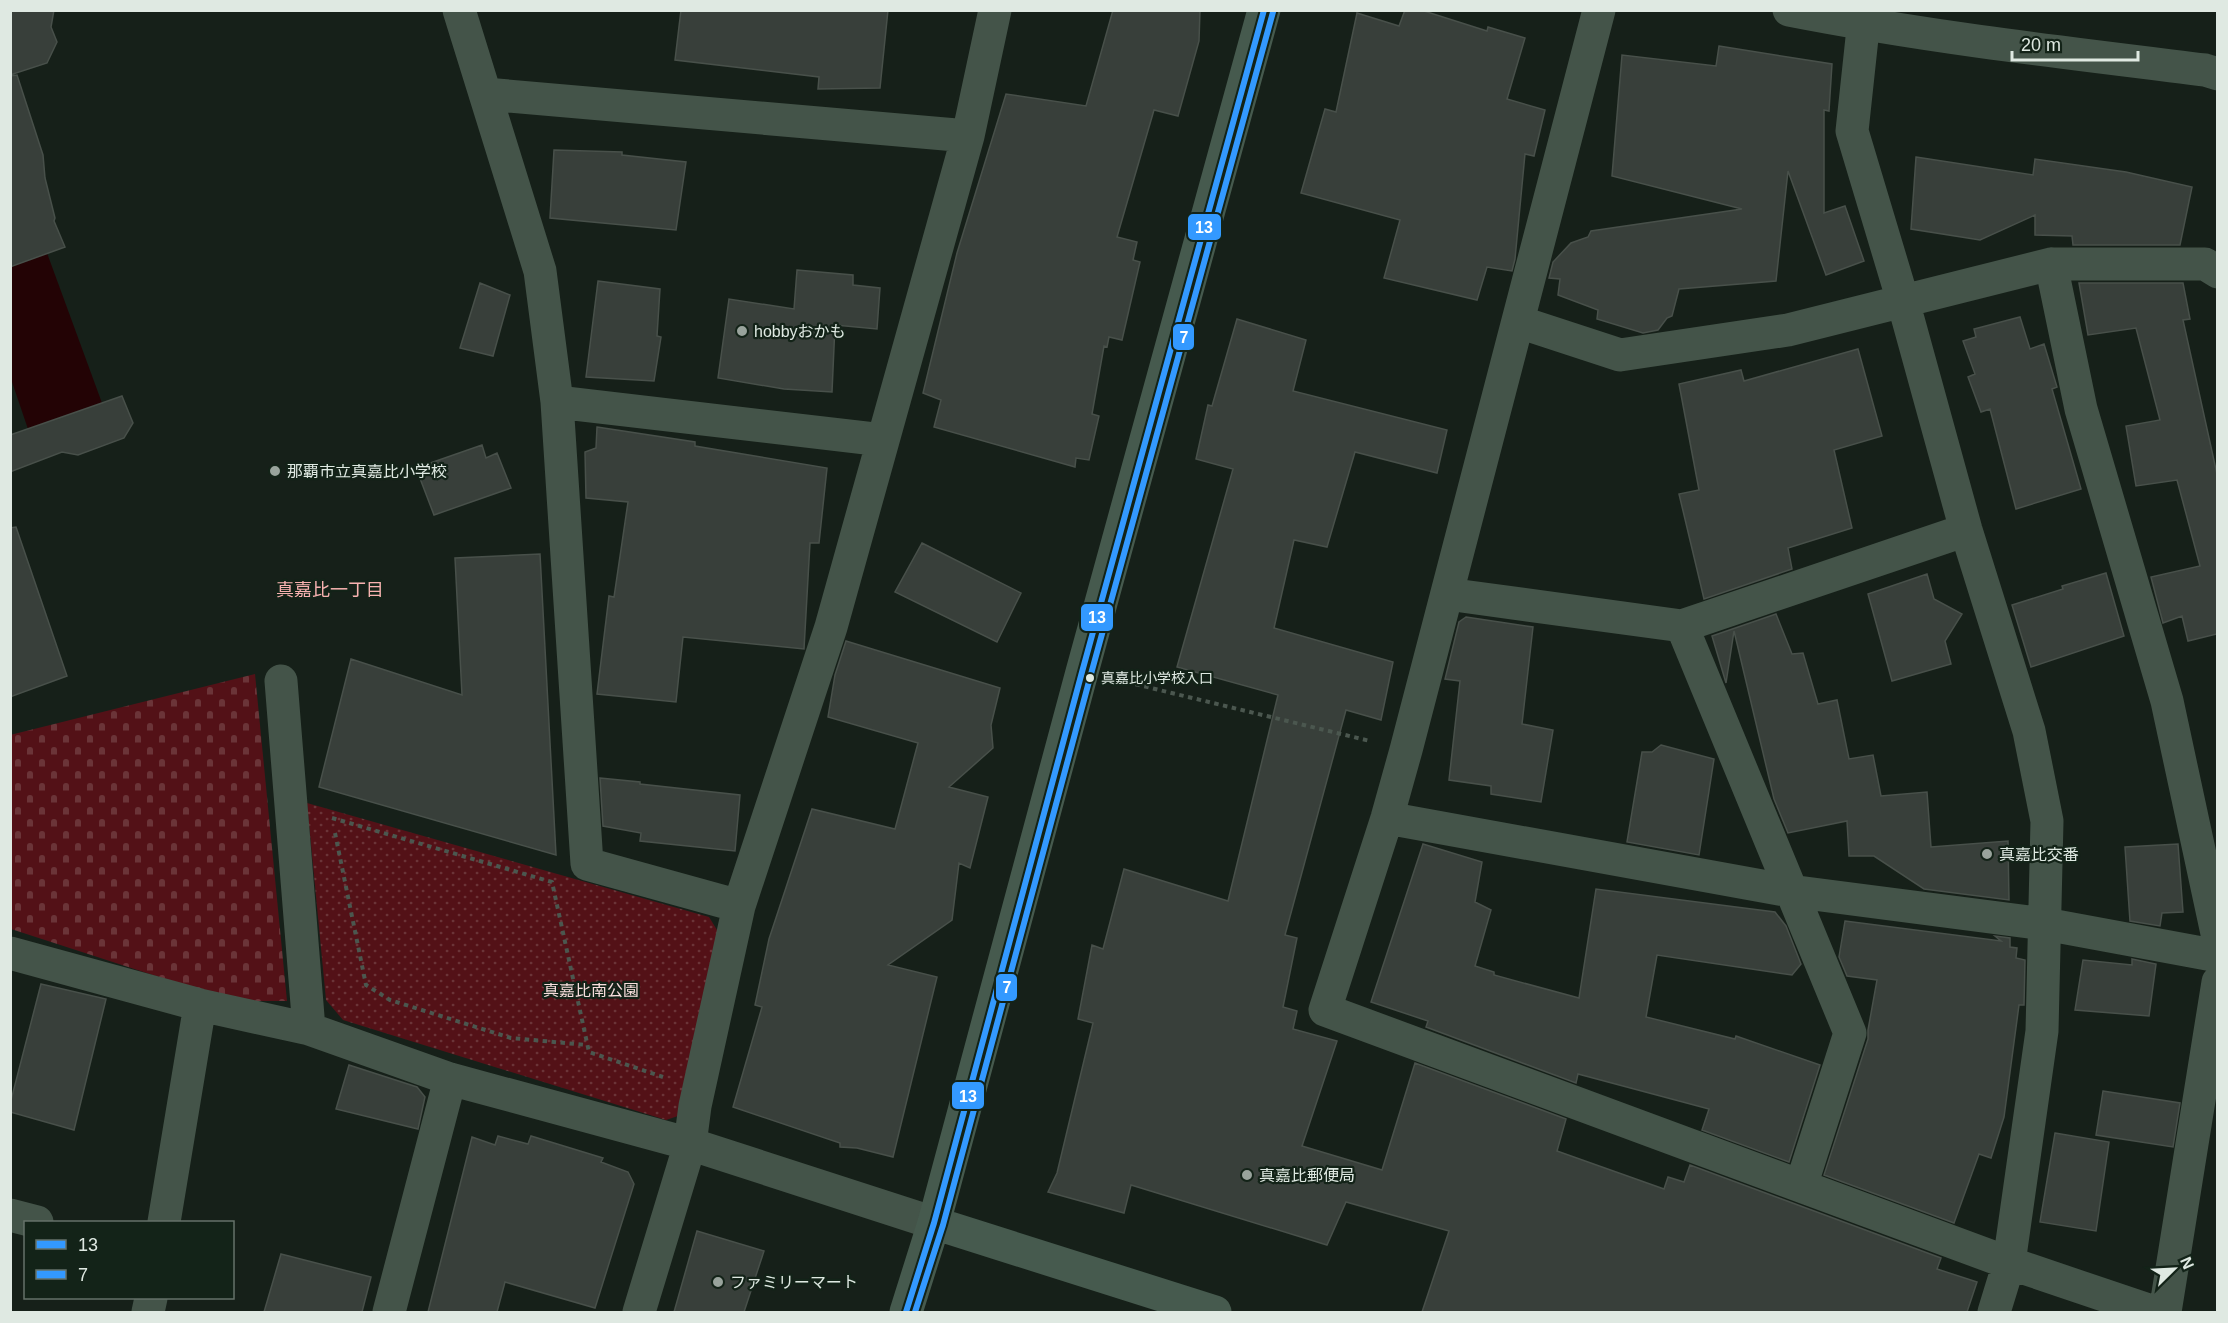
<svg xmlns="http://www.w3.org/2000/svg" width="2228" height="1323" font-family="Helvetica,'Noto Sans JP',sans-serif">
  <defs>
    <pattern id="grass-dots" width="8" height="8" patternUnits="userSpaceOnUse" patternTransform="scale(1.5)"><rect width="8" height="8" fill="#531117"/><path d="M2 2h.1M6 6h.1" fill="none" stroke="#6b3438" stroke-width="1.8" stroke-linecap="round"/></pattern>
    <pattern id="cemetery-stones" width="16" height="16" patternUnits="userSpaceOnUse" patternTransform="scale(1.5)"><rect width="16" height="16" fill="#531117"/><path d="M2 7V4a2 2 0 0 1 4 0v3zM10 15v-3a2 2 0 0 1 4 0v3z" fill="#6b3438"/></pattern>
  </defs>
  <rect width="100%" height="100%" fill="#162019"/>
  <path fill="url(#grass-dots)" d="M 307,803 L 709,917 L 722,938 L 681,1115 L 666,1120 L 343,1020 L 326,1000 Z"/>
  <path fill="url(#cemetery-stones)" d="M 255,674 L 287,1001 L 233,1001 L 11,929 L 10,735 Z"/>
  <path fill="#230305" d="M 47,253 L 102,403 L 28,429 L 11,379 L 11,267 Z"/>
  <path fill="#383f3a" stroke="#48504a" stroke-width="1.5" d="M 10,10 L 54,10 L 51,27 L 57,42 L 47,63 L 10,75 Z
    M 681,10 L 888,10 L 880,88 L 818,89 L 819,77 L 675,60 Z
    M 1113,10 L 1200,10 L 1199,41 L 1178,116 L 1154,110 L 1117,237 L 1137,242 L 1133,260 L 1140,262 L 1122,340 L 1109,337 L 1107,347 L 1104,346 L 1092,414 L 1099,416 L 1089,460 L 1076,458 L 1075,467 L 934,427 L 941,400 L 923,393 L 957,253 L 1006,94 L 1086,106 Z
    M 1405,10 L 1421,10 L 1487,31 L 1488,27 L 1525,38 L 1507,99 L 1545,110 L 1534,156 L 1525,154 L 1515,259 L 1512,271 L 1487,267 L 1477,300 L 1384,278 L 1400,220 L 1301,193 L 1325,109 L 1336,112 L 1357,13 L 1399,26 Z
    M 1719,46 L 1832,64 L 1829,111 L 1824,110 L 1824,213 L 1845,206 L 1864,261 L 1826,275 L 1788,171 L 1776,281 L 1679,289 L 1672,316 L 1667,318 L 1658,330 L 1643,333 L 1597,319 L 1598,310 L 1558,295 L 1560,279 L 1549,278 L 1553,262 L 1571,243 L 1588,237 L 1591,231 L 1742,209 L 1612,176 L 1622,55 L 1716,66 Z
    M 17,75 L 43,155 L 45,178 L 55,218 L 54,221 L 65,247 L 10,267 L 10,76 Z
    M 554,150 L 622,152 L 622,155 L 686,162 L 676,230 L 550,218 Z
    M 1916,157 L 2033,175 L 2035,159 L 2126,172 L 2192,187 L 2180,245 L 2073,245 L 2072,236 L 2035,235 L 2035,215 L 1980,240 L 1911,229 Z
    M 797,270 L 853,275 L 853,285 L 880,288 L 877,329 L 835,325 L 832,392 L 784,389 L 718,378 L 729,299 L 794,309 Z
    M 598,281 L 660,289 L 657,336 L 661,337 L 654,381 L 586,377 Z
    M 480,283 L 510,295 L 493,356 L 460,348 Z
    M 2079,283 L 2183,283 L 2190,319 L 2183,320 L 2217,474 L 2217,634 L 2188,641 L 2182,616 L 2163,623 L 2151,577 L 2200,566 L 2177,480 L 2136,486 L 2126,426 L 2160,420 L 2136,328 L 2088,335 Z
    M 2020,317 L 2030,349 L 2044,344 L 2057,387 L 2052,389 L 2081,489 L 2016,509 L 1990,409 L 1981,412 L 1968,377 L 1975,374 L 1963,341 L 1976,337 L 1974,329 Z
    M 1237,319 L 1306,340 L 1293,391 L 1447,430 L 1437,473 L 1355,452 L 1327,547 L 1294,540 L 1274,628 L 1393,662 L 1381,720 L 1346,710 L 1285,935 L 1297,938 L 1283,1007 L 1297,1011 L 1293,1029 L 1337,1041 L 1302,1146 L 1382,1170 L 1415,1063 L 1566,1119 L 1557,1151 L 1664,1189 L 1668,1177 L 1684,1182 L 1690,1165 L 1941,1258 L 1937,1269 L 1977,1282 L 1967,1312 L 1422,1312 L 1449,1231 L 1346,1202 L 1327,1245 L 1131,1185 L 1124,1213 L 1048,1192 L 1057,1173 L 1093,1023 L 1078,1019 L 1092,945 L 1103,949 L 1124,869 L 1228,901 L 1278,695 L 1177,667 L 1233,469 L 1196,459 L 1208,405 L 1212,406 Z
    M 1858,349 L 1882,436 L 1834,450 L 1852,528 L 1788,548 L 1792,569 L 1704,599 L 1679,494 L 1699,490 L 1679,384 L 1741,370 L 1744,381 Z
    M 122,396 L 133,423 L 124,438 L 78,455 L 62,452 L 10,472 L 10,435 Z
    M 597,427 L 695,442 L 695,446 L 827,468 L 819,543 L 810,543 L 804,649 L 683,637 L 676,702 L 597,694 L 609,596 L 614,597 L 628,502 L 586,498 L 585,452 L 596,448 Z
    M 482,445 L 486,458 L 497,453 L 511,488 L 434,515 L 416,468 Z
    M 16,527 L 67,676 L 10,697 L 10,528 Z
    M 922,543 L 1021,593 L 997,642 L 895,592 Z
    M 540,554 L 556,855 L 319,787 L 351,659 L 462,695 L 455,558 Z
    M 2106,573 L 2124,636 L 2031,667 L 2012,605 L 2063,589 L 2062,586 Z
    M 1927,574 L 1934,599 L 1962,614 L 1945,641 L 1951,664 L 1892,681 L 1868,594 Z
    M 1776,614 L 1792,654 L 1803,653 L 1818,704 L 1837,700 L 1849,759 L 1873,755 L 1881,796 L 1927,792 L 1931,847 L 2008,841 L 2009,900 L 1924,889 L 1874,856 L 1849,856 L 1847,821 L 1788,833 L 1774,799 L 1734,631 L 1726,683 L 1712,636 Z
    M 1466,617 L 1533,627 L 1522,724 L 1553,730 L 1541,802 L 1491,794 L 1491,786 L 1449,780 L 1460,681 L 1445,679 L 1459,622 Z
    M 846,641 L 1000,688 L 991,725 L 993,748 L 949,787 L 988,797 L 970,868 L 959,863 L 952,920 L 888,965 L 937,977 L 893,1157 L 857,1148 L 840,1147 L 840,1143 L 733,1107 L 762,1007 L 755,1005 L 769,939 L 812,809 L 895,829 L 918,743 L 828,717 L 835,675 Z
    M 1661,745 L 1714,759 L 1699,855 L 1627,842 L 1642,752 L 1652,752 Z
    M 600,778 L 640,782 L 640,784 L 740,795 L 735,851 L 640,841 L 641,833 L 603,826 Z
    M 1423,844 L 1482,862 L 1475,902 L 1491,910 L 1475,966 L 1494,972 L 1494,975 L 1579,998 L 1596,889 L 1775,912 L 1786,926 L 1801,964 L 1792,975 L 1657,955 L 1646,1017 L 1735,1039 L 1736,1036 L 1820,1065 L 1789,1162 L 1702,1130 L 1709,1109 L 1578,1074 L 1576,1083 L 1426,1027 L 1428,1021 L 1371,1002 Z
    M 2178,844 L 2183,912 L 2162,913 L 2160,926 L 2130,921 L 2125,847 Z
    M 1845,921 L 2001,941 L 1995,936 L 2010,938 L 2010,947 L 2017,948 L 2016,958 L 2025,960 L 2024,1005 L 2019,1005 L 2004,1117 L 1991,1158 L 1979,1154 L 1954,1223 L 1824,1175 L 1868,1039 L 1868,1030 L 1877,980 L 1847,976 L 1839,957 Z
    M 2132,959 L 2156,964 L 2149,1016 L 2075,1010 L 2083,960 L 2132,965 Z
    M 41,984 L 106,999 L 74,1130 L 10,1112 L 10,1104 Z
    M 349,1065 L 417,1087 L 425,1097 L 418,1129 L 336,1109 Z
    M 2103,1091 L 2180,1103 L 2173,1147 L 2096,1135 Z
    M 2055,1133 L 2109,1142 L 2096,1231 L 2040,1222 Z
    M 498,1136 L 528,1144 L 531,1136 L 603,1158 L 601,1162 L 628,1172 L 634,1184 L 595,1308 L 505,1282 L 497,1312 L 428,1312 L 472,1137 L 495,1145 Z
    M 697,1231 L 764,1251 L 744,1312 L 674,1312 Z
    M 281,1254 L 371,1277 L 362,1312 L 264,1312 Z"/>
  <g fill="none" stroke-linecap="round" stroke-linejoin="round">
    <path stroke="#4b574f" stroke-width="4" stroke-dasharray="4.5 4.5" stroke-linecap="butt" d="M 1118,680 L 1370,741
      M 332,818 L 552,882 L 589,1052 L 663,1077
      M 335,833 L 366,985 L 390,1000 L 511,1038 L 587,1045"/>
    <path stroke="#445449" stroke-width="33" d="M 459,10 L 540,271 L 557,402 L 587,864 L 739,906
      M 1599,10 L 1406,750 L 1387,818 L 1325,1010 L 2009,1263 L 2154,1312
      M 1789,10 C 1927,37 2066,53 2205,70 L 2218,74
      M 1865,10 L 1852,131 L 1903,301 L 1966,530 L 2029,731 L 2047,821 L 2042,1031 L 2009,1263 L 1994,1312
      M 485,94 L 968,136
      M 2051,264 L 2081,409 L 2167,701 L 2218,938
      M 1519,322 L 1620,355 L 1788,330 L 2051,264 L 2205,264 L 2218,272
      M 557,402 L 883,440
      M 1447,594 L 1682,626 L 1966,530
      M 1682,626 L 1850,1033 L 1801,1186
      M 281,681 L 309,1029
      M 1387,818 L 1790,891 L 2045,924 L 2218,956
      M 10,953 L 200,1005 L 309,1029 L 450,1079 L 690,1144 L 934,1223
      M 10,1215 L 37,1222
      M 164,1222 L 200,1005
      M 148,1312 L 151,1298
      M 389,1312 L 450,1079
      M 639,1312 L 690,1144 L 695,1106 L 739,906 L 831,627 L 968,136 L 995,10
      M 2165,1312 L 2218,982"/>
    <path stroke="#465a4e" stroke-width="33" d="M 934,1223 L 1215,1312
      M 906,1312 L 934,1223 L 1082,672 L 1264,10"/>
    <g stroke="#132318" stroke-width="10">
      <path id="bus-1" d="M 906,1312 L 934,1223 L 1082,672 L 1264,10"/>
    </g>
    <g stroke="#132318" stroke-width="10">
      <path id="bus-2" d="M 915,1312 L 943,1225 L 1091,674 L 1273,12"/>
    </g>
    <use href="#bus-1" stroke="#39f" stroke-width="6"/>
    <use href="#bus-2" stroke="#39f" stroke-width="6"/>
  </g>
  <g fill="#99a39c" stroke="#132318" stroke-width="2">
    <circle cx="742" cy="331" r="6"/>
    <circle cx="275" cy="471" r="6"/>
    <circle cx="1987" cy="854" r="6"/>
    <circle cx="1247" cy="1175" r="6"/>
    <circle cx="718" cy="1282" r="6"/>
  </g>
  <circle fill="#dfe9e2" stroke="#132318" stroke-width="2" cx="1090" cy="678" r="5"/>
  <g text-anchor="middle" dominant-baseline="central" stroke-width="4.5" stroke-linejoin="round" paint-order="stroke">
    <g font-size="14" fill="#dfe9e2" stroke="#132318" text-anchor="start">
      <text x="1101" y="678">真嘉比小学校入口</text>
    </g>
    <g font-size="16" fill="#dfe9e2" stroke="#132318" text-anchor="start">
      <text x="754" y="331">hobbyおかも</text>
      <text x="287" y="471">那覇市立真嘉比小学校</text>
      <text x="1999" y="854">真嘉比交番</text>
      <text x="1259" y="1175">真嘉比郵便局</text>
      <text x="730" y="1282">ファミリーマート</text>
    </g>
    <g font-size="16" fill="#f7dddc" stroke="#132318">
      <text x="591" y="990">真嘉比南公園</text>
    </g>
    <g font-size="18" fill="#f7b2b0" stroke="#132318">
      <text x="330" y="590">真嘉比一丁目</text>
    </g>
  </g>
  <g stroke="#132318" stroke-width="2">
    <rect x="1187" y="213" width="35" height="28" rx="6" fill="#39f"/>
    <rect x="1172" y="323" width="23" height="28" rx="6" fill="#39f"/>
    <rect x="1080" y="603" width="34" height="29" rx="6" fill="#39f"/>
    <rect x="995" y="973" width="23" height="29" rx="6" fill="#39f"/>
    <rect x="951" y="1081" width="34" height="29" rx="6" fill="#39f"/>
  </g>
  <g font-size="16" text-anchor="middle" font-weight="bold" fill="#fff">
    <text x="1204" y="233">13</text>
    <text x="1184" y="343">7</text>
    <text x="1097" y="623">13</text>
    <text x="1007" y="993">7</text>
    <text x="968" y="1102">13</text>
  </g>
  <rect width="2228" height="1323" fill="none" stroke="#dfe9e2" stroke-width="24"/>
  <rect x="24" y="1221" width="210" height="78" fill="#132318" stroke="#657269" stroke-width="1.5"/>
  <rect x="36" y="1240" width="30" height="9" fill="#3399ff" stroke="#657269" stroke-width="1.5"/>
  <text x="78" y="1251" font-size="18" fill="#dfe9e2">13</text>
  <rect x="36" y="1270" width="30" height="9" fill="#3399ff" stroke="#657269" stroke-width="1.5"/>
  <text x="78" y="1281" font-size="18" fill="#dfe9e2">7</text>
  <g transform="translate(2174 1269) rotate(66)" stroke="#132318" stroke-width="4.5" paint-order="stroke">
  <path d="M0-4.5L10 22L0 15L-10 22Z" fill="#dfe9e2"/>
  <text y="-9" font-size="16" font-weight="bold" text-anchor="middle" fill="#dfe9e2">N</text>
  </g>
  <path d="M2012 51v9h126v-9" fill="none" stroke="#dfe9e2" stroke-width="3"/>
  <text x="2021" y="51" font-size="18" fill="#dfe9e2" stroke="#132318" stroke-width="4.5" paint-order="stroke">20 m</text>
</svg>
